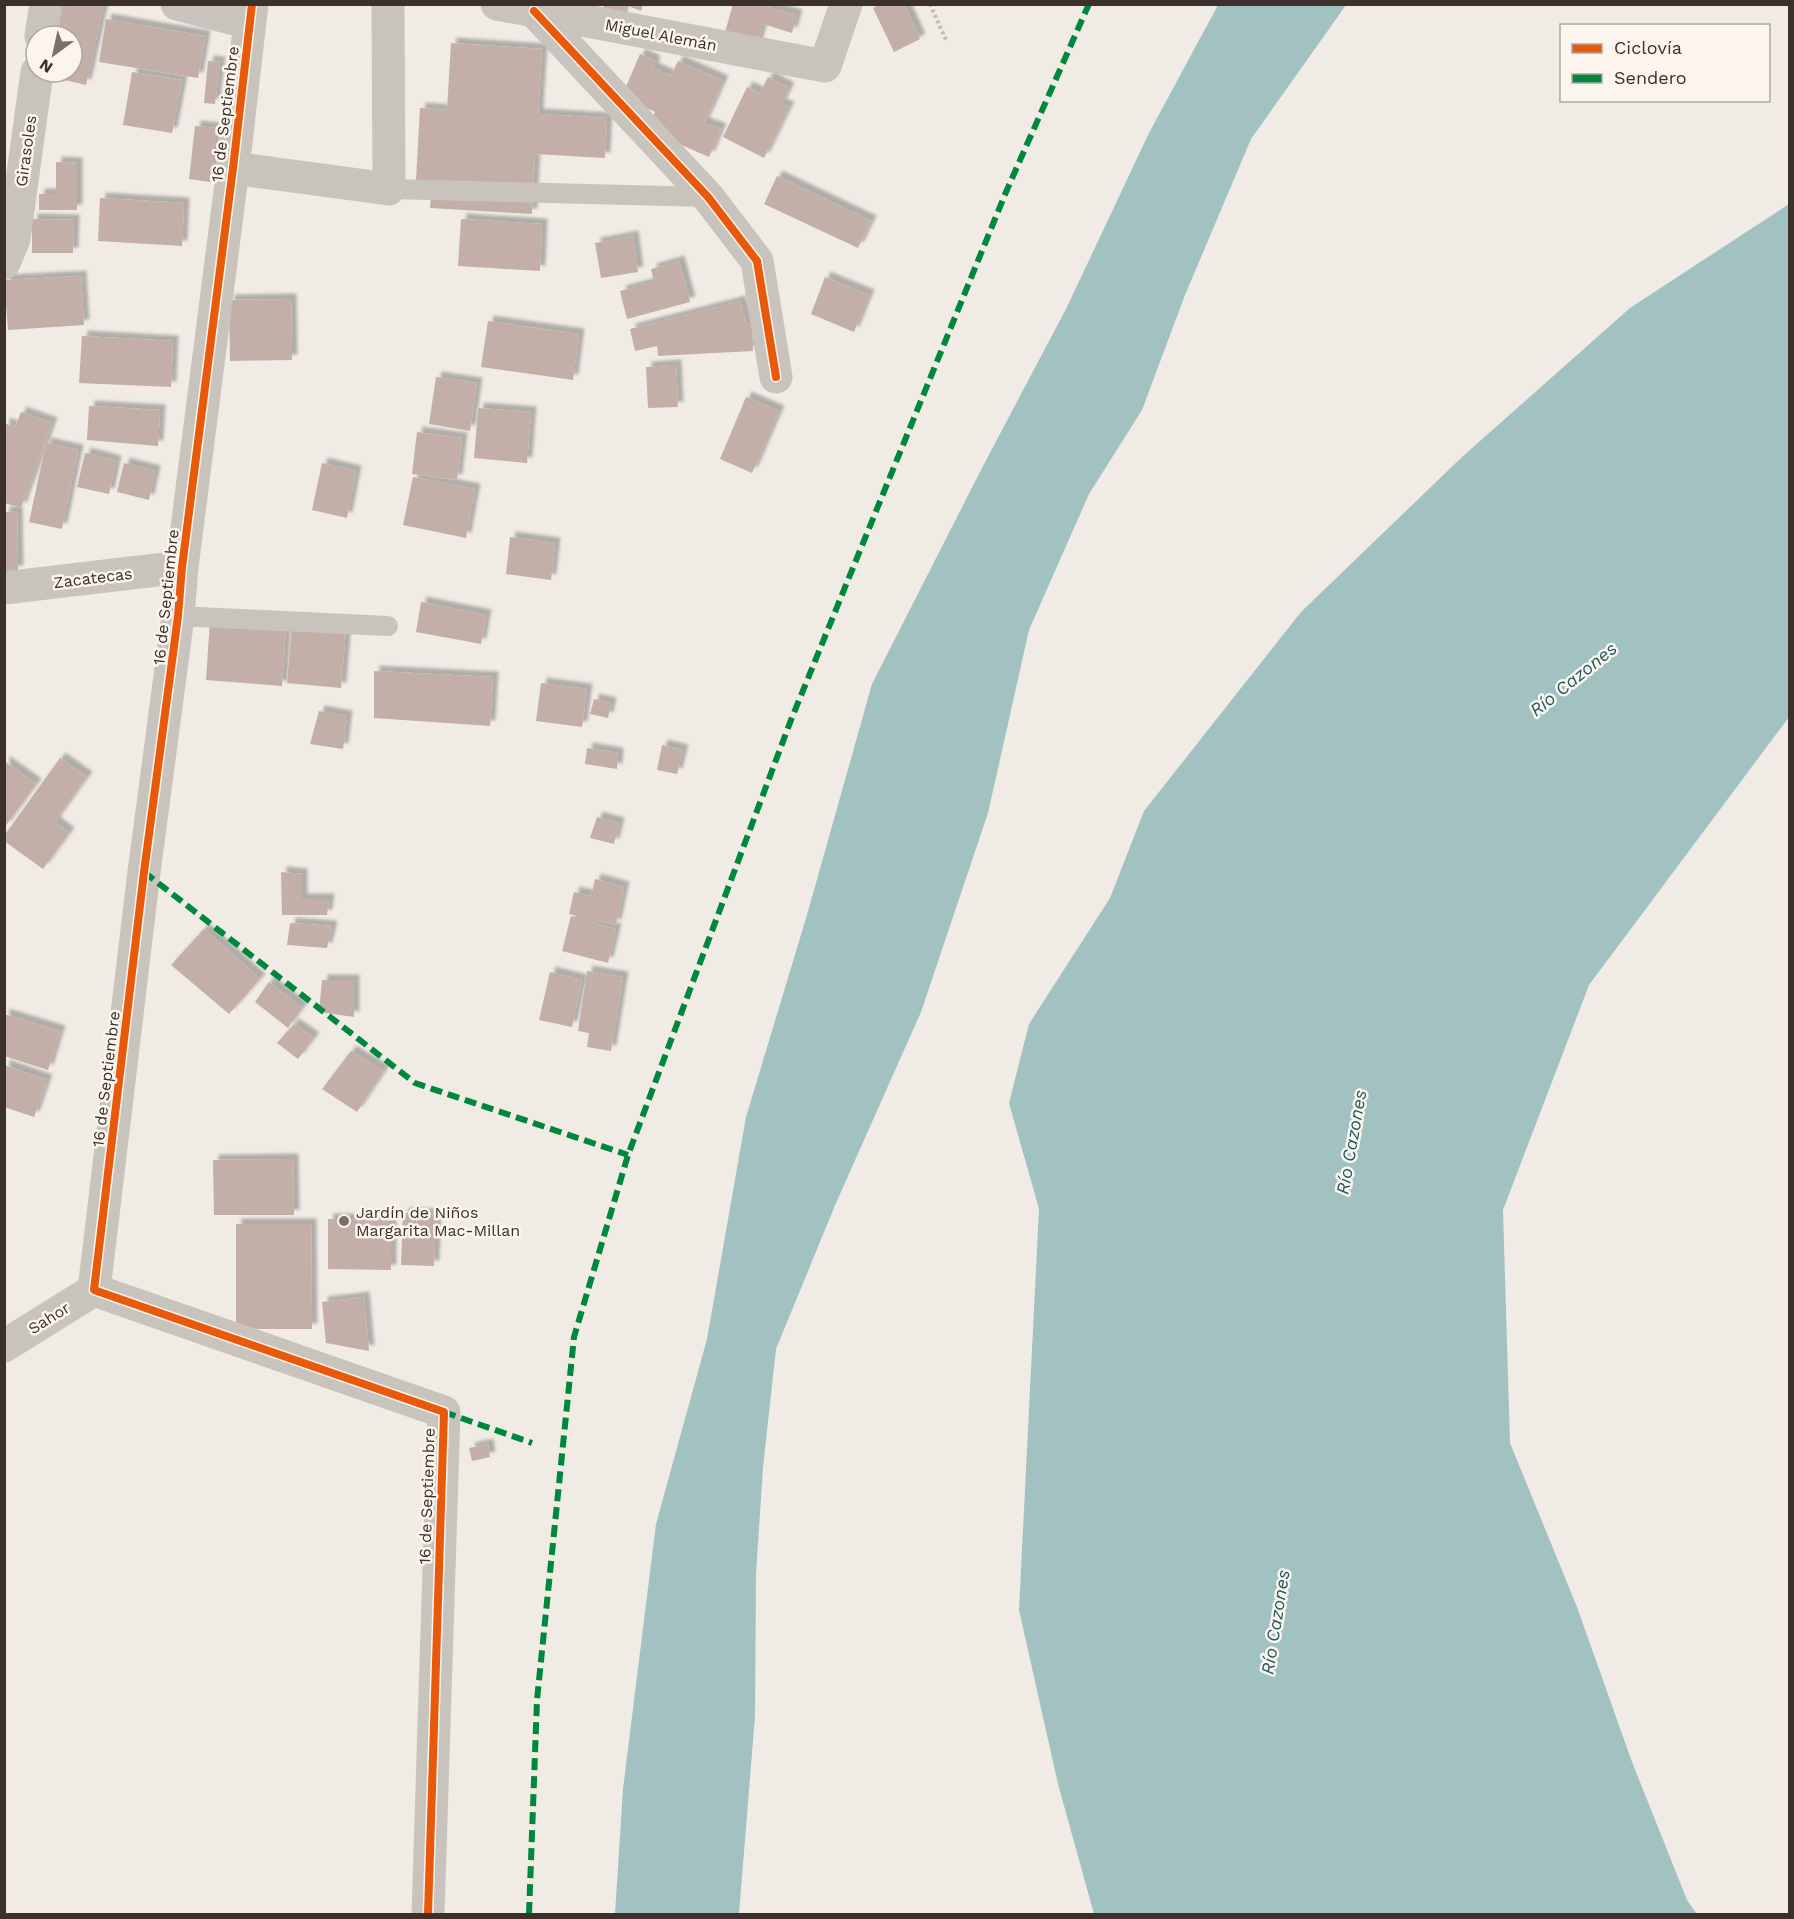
<svg xmlns="http://www.w3.org/2000/svg" width="1794" height="1919" font-family="'Work Sans',sans-serif">
  <defs>
    <filter id="shadow"><feDropShadow dx="5.5" dy="-5.5" stdDeviation="1.5" flood-color="#0004"/></filter>
  </defs>
  <rect width="100%" height="100%" fill="#f0ebe5"/>
  <path fill="#a1c2c1" d="M 1218,5 L 1346,5 L 1251,139 L 1185,295 L 1142,410 L 1089,494 L 1029,630 L 988,813 L 921,1012 L 836,1203 L 776,1349 L 763,1467 L 756,1574 L 755,1716 L 739,1914 L 615,1914 L 623,1789 L 656,1524 L 707,1339 L 746,1117 L 807,915 L 872,684 L 983,466 L 1066,309 L 1149,133 Z
    M 1789,204 L 1789,717 L 1589,985 L 1503,1210 L 1510,1443 L 1577,1607 L 1632,1762 L 1687,1900 L 1697,1914 L 1094,1914 L 1058,1784 L 1019,1610 L 1039,1209 L 1009,1103 L 1029,1024 L 1110,898 L 1144,811 L 1301,612 L 1462,457 L 1630,308 Z"/>
  <path fill="#c3afa7" filter="url(#shadow)" d="M 70,4 L 104,4 L 86,85 L 43,75 L 44,72 L 72,72 L 72,36 L 51,36 L 58,5 L 70,8 Z
    M 605,4 L 643,4 L 641,11 L 626,5 L 620,21 L 601,13 Z
    M 733,4 L 769,4 L 768,7 L 797,15 L 792,33 L 763,24 L 757,46 L 724,36 Z
    M 879,4 L 904,4 L 920,39 L 894,52 L 873,8 Z
    M 106,19 L 205,36 L 198,78 L 99,62 Z
    M 451,43 L 542,49 L 538,114 L 607,118 L 605,158 L 535,154 L 532,214 L 430,208 L 432,182 L 416,180 L 420,108 L 447,110 Z
    M 640,54 L 655,61 L 653,68 L 671,76 L 678,61 L 723,81 L 704,123 L 721,129 L 709,157 L 647,130 L 655,112 L 622,96 Z
    M 208,61 L 220,62 L 215,104 L 204,103 Z
    M 132,72 L 182,80 L 172,133 L 123,125 Z
    M 768,77 L 789,88 L 781,104 L 789,107 L 764,158 L 723,137 L 747,87 L 760,93 Z
    M 195,126 L 216,128 L 210,182 L 189,179 Z
    M 56,162 L 77,163 L 77,210 L 39,210 L 39,194 L 56,194 Z
    M 777,176 L 871,221 L 858,248 L 764,204 Z
    M 100,198 L 184,203 L 182,246 L 98,241 Z
    M 32,219 L 74,220 L 73,253 L 32,253 Z
    M 461,219 L 542,224 L 540,271 L 458,266 Z
    M 633,236 L 638,272 L 601,278 L 595,243 Z
    M 679,261 L 690,302 L 627,319 L 620,291 L 654,282 L 651,269 Z
    M 81,276 L 84,325 L 8,330 L 4,280 Z
    M 825,277 L 869,295 L 854,332 L 811,314 Z
    M 291,299 L 292,360 L 230,361 L 229,300 Z
    M 740,301 L 746,322 L 752,329 L 753,351 L 658,356 L 657,346 L 635,351 L 630,329 Z
    M 488,321 L 579,334 L 573,380 L 481,367 Z
    M 82,336 L 173,341 L 171,387 L 79,383 Z
    M 676,365 L 678,407 L 648,408 L 646,367 Z
    M 436,377 L 477,383 L 470,431 L 429,424 Z
    M 746,397 L 779,411 L 752,473 L 720,459 Z
    M 89,406 L 160,410 L 158,446 L 87,440 Z
    M 478,408 L 531,412 L 527,463 L 474,458 Z
    M 21,412 L 52,423 L 21,508 L 4,503 L 4,423 L 15,427 Z
    M 417,432 L 462,438 L 457,480 L 412,474 Z
    M 46,443 L 78,450 L 62,529 L 29,522 Z
    M 85,453 L 116,461 L 109,494 L 77,487 Z
    M 124,463 L 155,471 L 149,500 L 117,492 Z
    M 322,463 L 356,471 L 347,518 L 312,510 Z
    M 413,477 L 475,489 L 466,538 L 403,525 Z
    M 17,511 L 18,571 L 4,571 L 4,512 Z
    M 510,537 L 555,543 L 551,580 L 506,574 Z
    M 421,602 L 486,615 L 481,644 L 416,632 Z
    M 210,620 L 286,625 L 282,686 L 206,680 Z
    M 292,622 L 346,628 L 341,688 L 287,683 Z
    M 374,671 L 493,677 L 490,726 L 374,718 Z
    M 541,683 L 587,689 L 582,727 L 536,721 Z
    M 594,699 L 611,703 L 608,718 L 590,714 Z
    M 319,711 L 347,716 L 343,749 L 310,744 Z
    M 662,745 L 683,750 L 677,774 L 657,770 Z
    M 587,748 L 618,753 L 617,769 L 585,764 Z
    M 60,758 L 87,777 L 55,822 L 69,833 L 43,869 L 4,841 L 4,836 Z
    M 4,761 L 36,784 L 4,828 Z
    M 597,817 L 619,823 L 614,844 L 590,838 Z
    M 281,872 L 302,874 L 302,899 L 329,899 L 327,915 L 282,915 Z
    M 595,879 L 624,887 L 616,925 L 569,914 L 574,892 L 591,896 Z
    M 571,916 L 616,929 L 608,963 L 562,951 Z
    M 290,923 L 332,926 L 327,948 L 287,945 Z
    M 204,929 L 260,979 L 229,1014 L 171,965 Z
    M 587,971 L 623,977 L 611,1051 L 587,1047 L 589,1033 L 578,1031 Z
    M 550,972 L 582,980 L 572,1027 L 539,1020 Z
    M 322,980 L 354,980 L 354,1017 L 319,1012 Z
    M 269,982 L 302,1008 L 288,1028 L 255,1002 Z
    M 4,1014 L 60,1031 L 48,1070 L 4,1056 Z
    M 294,1024 L 314,1038 L 298,1059 L 277,1043 Z
    M 351,1051 L 384,1071 L 357,1112 L 322,1089 Z
    M 4,1065 L 47,1080 L 34,1117 L 4,1107 Z
    M 293,1159 L 294,1215 L 214,1215 L 213,1160 Z
    M 403,1213 L 436,1214 L 434,1266 L 401,1265 Z
    M 328,1219 L 391,1220 L 391,1270 L 328,1269 Z
    M 236,1224 L 311,1224 L 312,1329 L 236,1329 Z
    M 364,1297 L 369,1351 L 326,1343 L 322,1302 Z
    M 488,1444 L 490,1457 L 472,1461 L 469,1448 Z"/>
  <g fill="none" stroke-linecap="round" stroke-linejoin="round">
    <path stroke="#c2bbb6" stroke-width="4" stroke-dasharray="3 3" stroke-linecap="butt" d="M 930,4 L 946,40"/>
    <path stroke="#c9c3be" stroke-width="20" d="M 389,189 L 708,197
      M 178,616 L 388,626"/>
    <path stroke="#c9c3be" stroke-width="33" d="M 177,4 L 250,23
      M 497,4 L 825,66 L 846,4
      M 534,11 L 708,197 L 757,261 L 776,377
      M 41,36 L 46,4
      M 233,168 L 389,189 L 388,4
      M 4,263 L 14,239 L 37,72
      M 4,588 L 182,567
      M 94,1290 L 144,872 L 178,616 L 182,567 L 233,168 L 252,4
      M 94,1290 L 444,1412 L 428,1914
      M 4,1346 L 94,1290"/>
    <path stroke="#00873e" stroke-width="6" stroke-dasharray="12 6" stroke-linecap="butt" d="M 144,872 L 415,1083 L 628,1155
      M 444,1412 L 532,1443
      M 529,1914 L 537,1700 L 574,1337 L 628,1155 L 791,720 L 1006,192 L 1089,4"/>
    <g stroke="#fbf5ee" stroke-width="11">
      <path id="cycleway" d="M 252,4 L 233,168 L 182,567 L 178,616 L 144,872 L 94,1290 L 444,1412 L 428,1914
        M 534,11 L 708,197 L 757,261 L 776,377"/>
    </g>
    <use href="#cycleway" stroke="#e8590c" stroke-width="8"/>
  </g>
  <circle fill="#7a716c" stroke="#fbf5ee" stroke-width="2" cx="344" cy="1221" r="6"/>
  <g text-anchor="middle" dominant-baseline="central" stroke-width="5" stroke-linejoin="round" paint-order="stroke">
    <g font-size="16" fill="#3b302b" stroke="#fbf5ee">
      <text transform="translate(661 35) rotate(11)">Miguel Alemán</text>
      <text transform="translate(225 114) rotate(-83)">16 de Septiembre</text>
      <text transform="translate(26 151) rotate(-82)">Girasoles</text>
      <text transform="translate(93 578) rotate(-7)">Zacatecas</text>
      <text transform="translate(166 597) rotate(-84)">16 de Septiembre</text>
      <text transform="translate(106 1079) rotate(-83)">16 de Septiembre</text>
      <text transform="translate(49 1318) rotate(-32)">Sahor</text>
      <text transform="translate(427 1496) rotate(-88)">16 de Septiembre</text>
    </g>
    <g font-size="16" fill="#3b302b" stroke="#fbf5ee" text-anchor="start">
      <text x="356" y="1212">Jardín de Niños<tspan x="356" dy="18">Margarita Mac-Millan</tspan></text>
    </g>
    <g font-size="18" font-style="italic" fill="#1f5a5e" stroke="#fbf5ee">
      <text transform="translate(1573 679) rotate(-39)">Río Cazones</text>
      <text transform="translate(1351 1142) rotate(-80)">Río Cazones</text>
      <text transform="translate(1275 1622) rotate(-81)">Río Cazones</text>
    </g>
  </g>
  <rect width="1794" height="1919" fill="none" stroke="#3b302b" stroke-width="12"/>
  <rect x="1560" y="24" width="210" height="78" fill="#fbf5ee" stroke="#aea6a0" stroke-width="1.5"/>
  <rect x="1572" y="44" width="30" height="9" fill="#e8590c" stroke="#aea6a0" stroke-width="1.5"/>
  <text x="1614" y="54" font-size="18" fill="#3b302b">Ciclovía</text>
  <rect x="1572" y="74" width="30" height="9" fill="#00873e" stroke="#aea6a0" stroke-width="1.5"/>
  <text x="1614" y="84" font-size="18" fill="#3b302b">Sendero</text>
  <g transform="translate(54 54) rotate(213)"><circle r="28" fill="#fbf5ee" stroke="#aea6a0" stroke-width="1.5"/>
  <path d="M0-4.5L10 22L0 15L-10 22Z" fill="#7a716c"/>
  <text y="-9" font-size="16" font-weight="bold" text-anchor="middle" fill="#3b302b">N</text>
  </g>
</svg>
